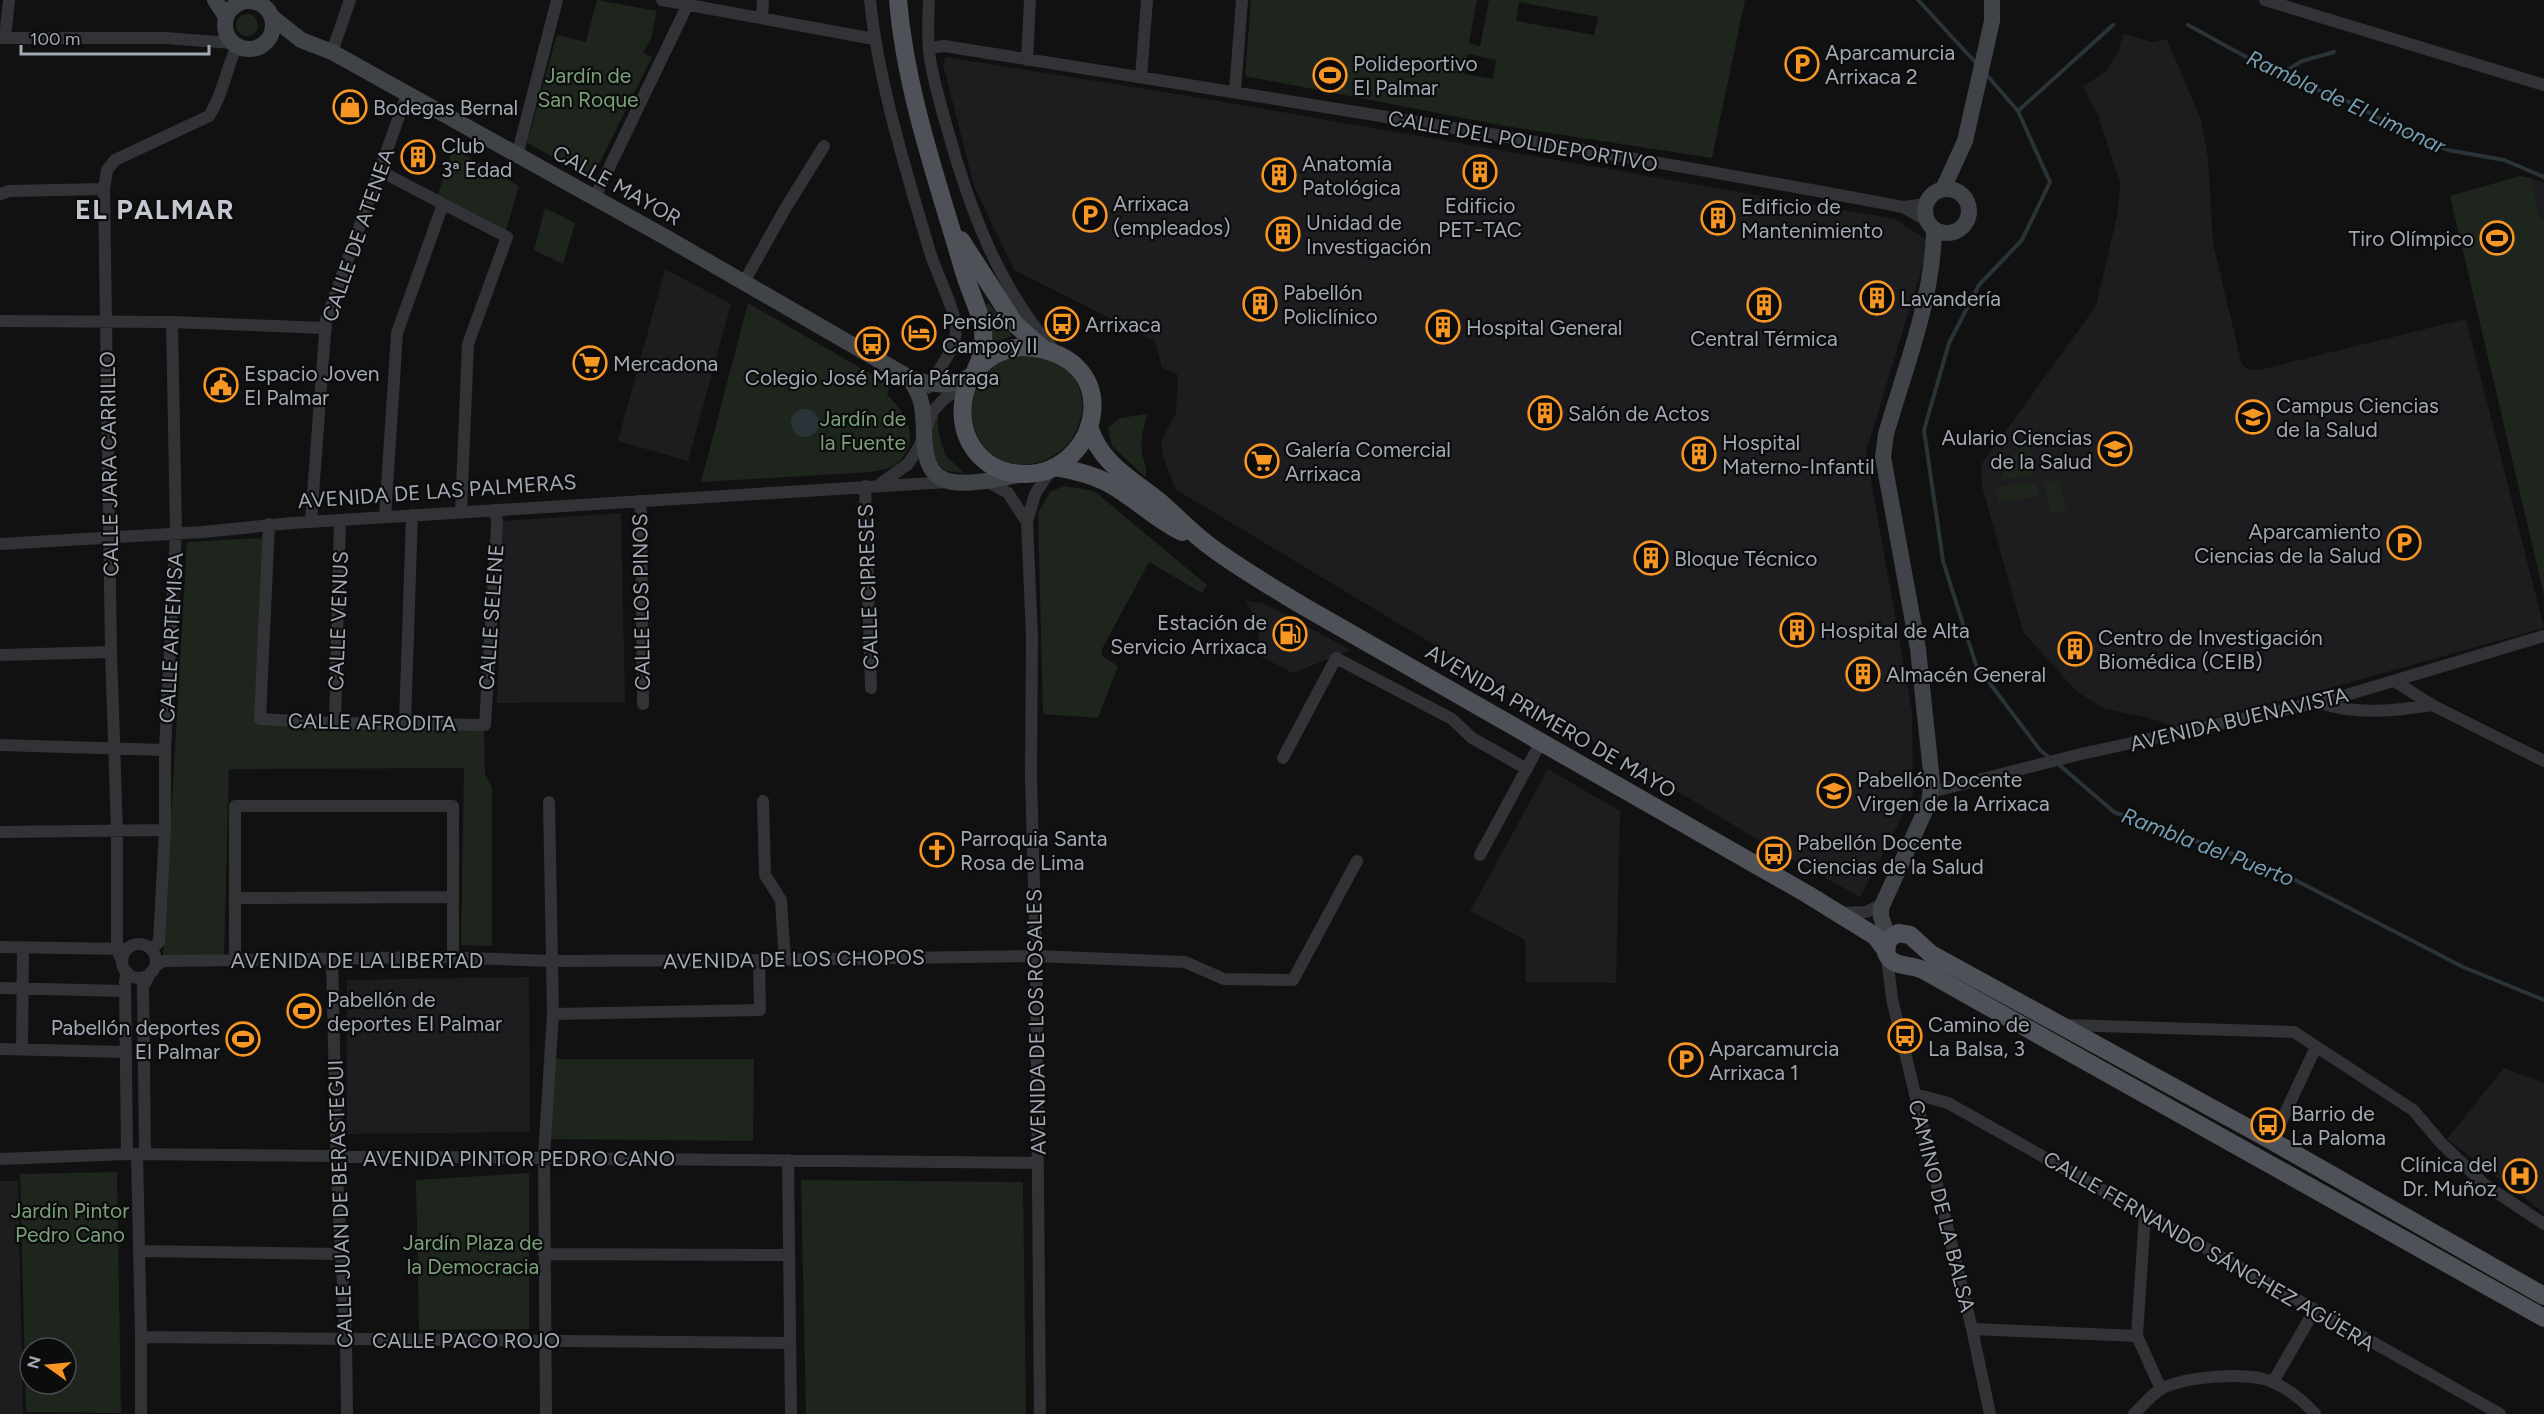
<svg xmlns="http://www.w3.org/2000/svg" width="2544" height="1414" font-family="Figtree,sans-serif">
  <rect width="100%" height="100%" fill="#111112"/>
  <path fill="#1d1d1f" d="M 2123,34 L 2153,42 L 2167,39 L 2201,120 L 2208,158 L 2213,243 L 2242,365 L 2250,370 L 2263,369 L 2466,319 L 2544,628 L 2323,690 L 2177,727 L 2145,717 L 2104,709 L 2076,691 L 2023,632 L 1982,486 L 1981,465 L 2096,306 L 2118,212 L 2120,183 L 2098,115 L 2083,87 L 2106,71 L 2119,50 Z
    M 946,57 L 1195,97 L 1895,219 L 1930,242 L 1866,452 L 1912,711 L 1913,796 L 1860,897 L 1765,844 L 1175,489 L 1162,453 L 1161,441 L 1176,413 L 1178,375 L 1162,368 L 1155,341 L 1014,270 L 974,186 L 943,64 Z
    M 2531,178 L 2544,183 L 2544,240 Z
    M 665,269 L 731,304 L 688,461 L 618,441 Z
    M 621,513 L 625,702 L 497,703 L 503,521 Z
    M 1245,601 L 1263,603 L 1351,650 L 1293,673 L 1260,656 L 1257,619 Z
    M 1548,769 L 1620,811 L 1616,983 L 1526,982 L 1525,940 L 1470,911 Z
    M 529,977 L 530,1132 L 347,1134 L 347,980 Z
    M 2504,1068 L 2544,1083 L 2544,1213 L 2447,1139 Z
    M 0,1181 L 18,1181 L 23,1414 L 0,1414 Z"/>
  <path fill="#1d251d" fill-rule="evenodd" d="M 597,0 L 657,11 L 651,38 L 643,53 L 652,57 L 592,178 L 527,143 L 557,35 L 586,42 Z
    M 1251,0 L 1477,0 L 1469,43 L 1480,46 L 1489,0 L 1745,0 L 1712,158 L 1505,126 L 1245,76 ZM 1519,2 L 1598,17 L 1594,35 L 1516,21 ZM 1468,54 L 1496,60 L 1493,79 L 1464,74 Z
    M236 25a11 11 0 1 1 22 0a11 11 0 1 1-22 0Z
    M 453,148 L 519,186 L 506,230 L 438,194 Z
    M 2520,176 L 2531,178 L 2540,219 L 2544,219 L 2544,595 L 2450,196 Z
    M 545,208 L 575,223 L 563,264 L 534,250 Z
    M 748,303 L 890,385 L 887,395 C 909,414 923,445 893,466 C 887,470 878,470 871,472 L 701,482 Z
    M 989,303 L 1012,336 L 993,343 L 991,322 L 986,305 Z
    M 1031,356 C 1038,358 1046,359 1053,362 C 1087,377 1090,413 1070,441 C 1062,452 1049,460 1036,463 C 972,478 946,387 1004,360 C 1012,356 1022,357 1031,356 Z
    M 938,412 L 938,430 L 945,455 L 964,473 L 946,471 L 934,460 L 930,434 Z
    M 1147,414 C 1144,427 1140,440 1142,453 C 1143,462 1149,468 1145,477 L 1112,446 L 1108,427 L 1120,418 Z
    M 2026,440 L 2029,442 L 2034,476 L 2000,480 L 2008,462 Z
    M 2059,480 L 2066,511 L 2051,514 L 2044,484 L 2046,482 Z
    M 2035,482 L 2040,496 L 1999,502 L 1995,487 Z
    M 1064,486 L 1094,491 L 1207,585 L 1202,593 L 1149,562 L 1102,649 L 1102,656 L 1118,666 L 1098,718 L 1043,714 L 1038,513 L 1050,492 Z
    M 263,538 L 255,722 L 484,729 L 485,774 L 492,788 L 492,946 L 461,945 L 464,768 L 229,769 L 224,955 L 163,955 L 187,542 Z
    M 552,1059 L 754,1059 L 753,1141 L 551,1139 Z
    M 117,1172 L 121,1413 L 26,1412 L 20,1174 ZM 30,1348 L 66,1348 L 66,1384 L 30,1384 Z
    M 529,1173 L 529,1329 L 419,1330 L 416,1180 Z
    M 801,1180 L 1023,1182 L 1026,1414 L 806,1414 Z"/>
  <path fill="#293338" d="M791 423a14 14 0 1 1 28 0a14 14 0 1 1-28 0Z"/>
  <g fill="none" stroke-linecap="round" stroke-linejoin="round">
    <path stroke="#293338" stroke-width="4" d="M 1918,0 L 1976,63
      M 2188,25 L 2279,75 L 2349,102 L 2405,132 L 2448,150 L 2504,160 L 2544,177
      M 1985,73 L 2018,111 L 2050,182 L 2022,240 L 1979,285 L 1949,343 L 1924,430 L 1943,561 L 1976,665 L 2040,750 L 2051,759
      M 2279,75 L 2302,61 L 2334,52
      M 2018,111 L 2113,25
      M 2057,763 L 2114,812 L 2272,868 L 2463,967 L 2544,1000"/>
    <path stroke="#323337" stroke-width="12" d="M 662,0 L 874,39
      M 870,0 C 878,81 906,170 929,249 C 935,271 954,306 956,326 C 957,349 938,369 928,388
      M 929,0 C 928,20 927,40 930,59 C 934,83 941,107 948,131 C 969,207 998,286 1052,348
      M 2265,0 L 2544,85
      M 762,17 L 763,0
      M 0,38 L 165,38 L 232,43
      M 5,38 L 9,0
      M 929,48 L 944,46 C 1264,97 1585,147 1903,207 L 1926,220
      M 332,52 L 350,0
      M 1027,60 L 1030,0
      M 1141,77 L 1147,0
      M 1235,91 L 1242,0
      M 517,156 L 557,0
      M 380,171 L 507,237 L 468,344 L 461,512
      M 0,194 L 9,191 L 104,189
      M 594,199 L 690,0
      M 1904,207 L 1925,204
      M 744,282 L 785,209 L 824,146
      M 0,321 L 172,322 L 326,328
      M 985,480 L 1008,493 L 1027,522
      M 880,484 L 908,464 L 919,447 L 933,411 L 944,399 L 968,382
      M 865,486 L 871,688
      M 639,501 L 641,512 L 643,704
      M 385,517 L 397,333 L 443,204
      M 311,521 L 326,320 L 407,94
      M 269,524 L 260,719 L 335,723 L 485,725 L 497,525 L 496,510
      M 0,544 L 203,532 L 292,523 L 948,482
      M 0,655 L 111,652
      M 2396,682 L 2432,705 L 2544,761
      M 2321,703 C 2355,715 2396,711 2432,705
      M 335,723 L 340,520
      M 405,724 L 412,515
      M 0,745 L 165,750
      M 1283,758 L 1336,658 L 1452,719 L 1472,738 L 1527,769
      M 1931,792 L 2081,754 L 2333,699 L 2544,636
      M 763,801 L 765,875 L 781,900 L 785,960
      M 0,832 L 165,830
      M 1480,855 L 1541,742
      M 235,898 L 453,897
      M 1841,913 L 1866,912 L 1883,904
      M122 961a17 17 0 1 1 34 0a17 17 0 1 1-34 0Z
      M 0,947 L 127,949
      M 151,949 L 159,942 L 165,830 L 165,750 L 176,532 L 172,322
      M 1887,957 L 1892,999 L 1972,1329 L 1990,1414
      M 332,958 L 337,1178 L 346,1339 L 347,1414
      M 122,961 L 117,950 L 117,831 L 111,652 L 104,189 L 107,170 L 115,160 L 209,116 C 223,95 226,69 237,46
      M 235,961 L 235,806 L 453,806 L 453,957
      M 155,966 L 164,961 L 439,957 L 551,961 L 759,960 L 1036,956 L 1185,962 L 1224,979 L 1293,980 L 1357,861
      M 127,972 L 125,981 L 127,1154
      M 0,988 L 125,991
      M 553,1014 L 760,1010 L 759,960
      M 2066,1025 L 2294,1032 L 2413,1110 L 2441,1143 L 2484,1184 L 2544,1224
      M 0,1049 L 126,1052
      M 22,1049 L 23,947
      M 1915,1094 L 1948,1103 L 2500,1414
      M 2272,1141 L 2316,1047
      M 137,1154 L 141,1337 L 141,1414
      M 145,1154 L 143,987 L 151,972
      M 0,1159 L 127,1154 L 1037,1163
      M 788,1160 L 791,1414
      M 2145,1214 L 2137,1336 L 2161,1389
      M 139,1251 L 342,1254
      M 544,1254 L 789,1255
      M 1972,1329 L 2137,1336
      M 141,1337 L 790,1343
      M 2273,1382 L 2314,1311
      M 546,1414 L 544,1157 L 553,1014 L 549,802
      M 1040,1414 L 1036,956 L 1031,777 L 1032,637 L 1027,522 L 1035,494 L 1052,468
      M 2134,1414 C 2142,1406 2151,1395 2161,1389 C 2186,1376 2250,1371 2275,1383 C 2291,1391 2304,1401 2315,1414"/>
    <path stroke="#404348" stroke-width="16" d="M 215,0 L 226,17
      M225 25a24 24 0 1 1 48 0a24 24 0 1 1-48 0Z
      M 272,17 L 301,40 L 332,52 L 667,238 L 908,377 C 931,385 951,390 973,374
      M1925 211a22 22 0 1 1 44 0a22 22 0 1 1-44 0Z
      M 1943,189 L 1965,141 L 1992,21 L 1992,0
      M 908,377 C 915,386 920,395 922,406 C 927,431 916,477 953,482 C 974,485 999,478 1019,475
      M 1889,939 L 1881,917 L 1881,908 L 1929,802 L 1932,781 L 1918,649 L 1883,457 L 1886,434 C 1905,368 1933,299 1934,230"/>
    <path stroke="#4e5157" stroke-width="18" d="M 898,0 C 906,94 938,182 964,272 C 969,289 978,307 982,324 C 985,339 983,355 976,369
      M 961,240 L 1015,324 L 1043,349
      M 1026,347 C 1130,356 1098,475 1025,474 C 942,473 941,350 1026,347 Z
      M 1089,426 C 1099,462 1131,479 1159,501 C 1175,515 1190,531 1207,544 C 1237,567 1270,586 1303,606 L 1807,894 L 1875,936 L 1885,949
      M 1054,467 C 1073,470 1091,474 1108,483 C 1134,497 1155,519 1182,532
      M 2544,1296 L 2272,1141 L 1931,954 L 1910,935 L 1898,933 L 1888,940 L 1886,953 C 1893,969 1909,963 1923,970 L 2544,1318"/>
  </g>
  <defs>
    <g id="parking-ring" transform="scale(1.725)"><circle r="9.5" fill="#0c0c0d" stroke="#f89624" stroke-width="1.5"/><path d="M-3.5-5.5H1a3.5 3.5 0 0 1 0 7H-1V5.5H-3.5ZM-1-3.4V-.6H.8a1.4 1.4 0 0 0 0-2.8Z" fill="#f89624"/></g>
    <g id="stadium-ring" transform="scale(1.725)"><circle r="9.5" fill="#0c0c0d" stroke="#f89624" stroke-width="1.5"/><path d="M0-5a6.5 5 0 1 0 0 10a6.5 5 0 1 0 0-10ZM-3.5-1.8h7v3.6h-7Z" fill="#f89624"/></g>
    <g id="shop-ring" transform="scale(1.725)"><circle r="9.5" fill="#0c0c0d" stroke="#f89624" stroke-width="1.5"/><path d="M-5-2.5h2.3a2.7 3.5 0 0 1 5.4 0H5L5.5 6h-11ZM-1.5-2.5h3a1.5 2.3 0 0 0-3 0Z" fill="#f89624"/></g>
    <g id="building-ring" transform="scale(1.725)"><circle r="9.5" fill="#0c0c0d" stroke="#f89624" stroke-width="1.5"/><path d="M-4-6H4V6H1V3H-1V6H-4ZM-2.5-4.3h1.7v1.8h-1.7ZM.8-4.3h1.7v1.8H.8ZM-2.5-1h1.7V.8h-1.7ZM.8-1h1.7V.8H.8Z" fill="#f89624"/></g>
    <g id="bus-ring" transform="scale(1.725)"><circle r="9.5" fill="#0c0c0d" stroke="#f89624" stroke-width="1.5"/><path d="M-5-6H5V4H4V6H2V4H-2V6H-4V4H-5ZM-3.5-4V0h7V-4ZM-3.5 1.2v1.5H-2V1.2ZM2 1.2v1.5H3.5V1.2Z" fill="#f89624"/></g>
    <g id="hotel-ring" transform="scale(1.725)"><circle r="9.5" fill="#0c0c0d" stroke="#f89624" stroke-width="1.5"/><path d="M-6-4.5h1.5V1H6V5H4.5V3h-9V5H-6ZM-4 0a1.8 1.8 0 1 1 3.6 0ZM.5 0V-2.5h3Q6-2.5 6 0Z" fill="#f89624"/></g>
    <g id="supermarket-ring" transform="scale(1.725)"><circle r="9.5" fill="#0c0c0d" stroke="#f89624" stroke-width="1.5"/><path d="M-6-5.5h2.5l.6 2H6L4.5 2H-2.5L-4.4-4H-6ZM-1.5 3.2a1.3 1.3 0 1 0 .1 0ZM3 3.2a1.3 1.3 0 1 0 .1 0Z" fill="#f89624"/></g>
    <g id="civic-ring" transform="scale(1.725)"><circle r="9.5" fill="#0c0c0d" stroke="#f89624" stroke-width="1.5"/><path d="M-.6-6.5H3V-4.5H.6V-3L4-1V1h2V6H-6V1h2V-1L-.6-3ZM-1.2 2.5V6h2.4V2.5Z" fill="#f89624"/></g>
    <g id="university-ring" transform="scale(1.725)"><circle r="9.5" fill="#0c0c0d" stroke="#f89624" stroke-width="1.5"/><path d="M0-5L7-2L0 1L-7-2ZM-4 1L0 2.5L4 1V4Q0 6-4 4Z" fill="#f89624"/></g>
    <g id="fuel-ring" transform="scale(1.725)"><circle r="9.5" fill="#0c0c0d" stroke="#f89624" stroke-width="1.5"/><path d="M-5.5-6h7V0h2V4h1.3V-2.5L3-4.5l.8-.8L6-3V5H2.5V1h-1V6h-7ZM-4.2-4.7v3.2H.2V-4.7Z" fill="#f89624"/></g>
    <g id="church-ring" transform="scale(1.725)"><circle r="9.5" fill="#0c0c0d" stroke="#f89624" stroke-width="1.5"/><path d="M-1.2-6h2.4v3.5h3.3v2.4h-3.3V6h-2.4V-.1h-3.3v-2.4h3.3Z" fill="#f89624"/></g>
    <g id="hospital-ring" transform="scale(1.725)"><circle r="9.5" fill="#0c0c0d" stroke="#f89624" stroke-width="1.5"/><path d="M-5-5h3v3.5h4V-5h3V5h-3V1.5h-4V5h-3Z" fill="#f89624"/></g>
  </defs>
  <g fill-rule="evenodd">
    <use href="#parking-ring" x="1802" y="64"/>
    <use href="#stadium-ring" x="1330" y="75"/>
    <use href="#shop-ring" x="350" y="107"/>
    <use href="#building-ring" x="418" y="157"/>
    <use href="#building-ring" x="1480" y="172"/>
    <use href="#building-ring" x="1279" y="175"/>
    <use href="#parking-ring" x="1090" y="215"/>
    <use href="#building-ring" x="1718" y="218"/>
    <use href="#building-ring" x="1283" y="234"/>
    <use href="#stadium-ring" x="2497" y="238"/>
    <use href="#building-ring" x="1877" y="298"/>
    <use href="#building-ring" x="1260" y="304"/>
    <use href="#building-ring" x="1764" y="305"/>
    <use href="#bus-ring" x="1062" y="324"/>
    <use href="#building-ring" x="1443" y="327"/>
    <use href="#hotel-ring" x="919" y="333"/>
    <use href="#bus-ring" x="872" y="344"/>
    <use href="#supermarket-ring" x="590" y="363"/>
    <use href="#civic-ring" x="221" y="385"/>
    <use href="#building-ring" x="1545" y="413"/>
    <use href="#university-ring" x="2253" y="417"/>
    <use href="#university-ring" x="2115" y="449"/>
    <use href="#building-ring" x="1699" y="454"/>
    <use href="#supermarket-ring" x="1262" y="461"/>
    <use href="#parking-ring" x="2404" y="543"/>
    <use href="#building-ring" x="1651" y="558"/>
    <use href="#building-ring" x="1797" y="630"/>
    <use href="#fuel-ring" x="1290" y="634"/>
    <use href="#building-ring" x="2075" y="649"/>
    <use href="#building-ring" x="1863" y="674"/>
    <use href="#university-ring" x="1834" y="791"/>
    <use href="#church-ring" x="937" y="850"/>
    <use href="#bus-ring" x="1774" y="854"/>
    <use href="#stadium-ring" x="304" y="1011"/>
    <use href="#bus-ring" x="1905" y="1036"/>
    <use href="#stadium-ring" x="243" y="1039"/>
    <use href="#parking-ring" x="1686" y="1060"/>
    <use href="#bus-ring" x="2268" y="1125"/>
    <use href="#hospital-ring" x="2520" y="1176"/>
  </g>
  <g text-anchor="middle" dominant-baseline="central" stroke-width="4.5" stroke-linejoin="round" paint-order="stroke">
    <g font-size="21" fill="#a2a9b4" stroke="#0c0c0d" text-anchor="start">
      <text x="1825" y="52">Aparcamurcia<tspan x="1825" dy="24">Arrixaca 2</tspan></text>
      <text x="1353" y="63">Polideportivo<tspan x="1353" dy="24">El Palmar</tspan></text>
      <text x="373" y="107">Bodegas Bernal</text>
      <text x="441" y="145">Club<tspan x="441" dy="24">3ª Edad</tspan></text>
      <text x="1302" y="163">Anatomía<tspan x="1302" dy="24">Patológica</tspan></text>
      <text x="1113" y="203">Arrixaca<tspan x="1113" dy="24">(empleados)</tspan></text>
      <text x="1480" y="205" text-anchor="middle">Edificio<tspan x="1480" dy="24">PET-TAC</tspan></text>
      <text x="1741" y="206">Edificio de<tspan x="1741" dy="24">Mantenimiento</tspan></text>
      <text x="1306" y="222">Unidad de<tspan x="1306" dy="24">Investigación</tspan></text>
      <text x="2474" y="238" text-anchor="end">Tiro Olímpico</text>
      <text x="1283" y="292">Pabellón<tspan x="1283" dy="24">Policlínico</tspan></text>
      <text x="1900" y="298">Lavandería</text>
      <text x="942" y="321">Pensión<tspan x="942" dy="24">Campoy II</tspan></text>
      <text x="1085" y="324">Arrixaca</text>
      <text x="1466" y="327">Hospital General</text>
      <text x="1764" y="338" text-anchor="middle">Central Térmica</text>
      <text x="613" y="363">Mercadona</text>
      <text x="244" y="373">Espacio Joven<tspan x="244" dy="24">El Palmar</tspan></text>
      <text x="872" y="377" text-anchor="middle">Colegio José María Párraga</text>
      <text x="2276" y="405">Campus Ciencias<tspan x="2276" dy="24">de la Salud</tspan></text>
      <text x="1568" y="413">Salón de Actos</text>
      <text x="2092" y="437" text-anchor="end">Aulario Ciencias<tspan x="2092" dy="24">de la Salud</tspan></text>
      <text x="1722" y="442">Hospital<tspan x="1722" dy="24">Materno-Infantil</tspan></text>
      <text x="1285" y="449">Galería Comercial<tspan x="1285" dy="24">Arrixaca</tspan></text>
      <text x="2381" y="531" text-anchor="end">Aparcamiento<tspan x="2381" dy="24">Ciencias de la Salud</tspan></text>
      <text x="1674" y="558">Bloque Técnico</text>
      <text x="1267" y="622" text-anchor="end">Estación de<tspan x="1267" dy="24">Servicio Arrixaca</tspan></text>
      <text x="1820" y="630">Hospital de Alta</text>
      <text x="2098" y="637">Centro de Investigación<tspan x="2098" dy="24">Biomédica (CEIB)</tspan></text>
      <text x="1886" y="674">Almacén General</text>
      <text x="1857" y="779">Pabellón Docente<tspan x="1857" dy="24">Virgen de la Arrixaca</tspan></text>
      <text x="960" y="838">Parroquia Santa<tspan x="960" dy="24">Rosa de Lima</tspan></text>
      <text x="1797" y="842">Pabellón Docente<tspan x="1797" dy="24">Ciencias de la Salud</tspan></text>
      <text x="327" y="999">Pabellón de<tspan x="327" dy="24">deportes El Palmar</tspan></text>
      <text x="1928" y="1024">Camino de<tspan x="1928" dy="24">La Balsa, 3</tspan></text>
      <text x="220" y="1027" text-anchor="end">Pabellón deportes<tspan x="220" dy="24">El Palmar</tspan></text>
      <text x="1709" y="1048">Aparcamurcia<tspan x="1709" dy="24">Arrixaca 1</tspan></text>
      <text x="2291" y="1113">Barrio de<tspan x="2291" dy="24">La Paloma</tspan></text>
      <text x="2497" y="1164" text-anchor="end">Clínica del<tspan x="2497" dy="24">Dr. Muñoz</tspan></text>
    </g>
    <g font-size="21" fill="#7aa078" stroke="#0c0c0d">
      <text x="588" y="75">Jardín de<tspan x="588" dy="24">San Roque</tspan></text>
      <text x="863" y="418">Jardín de<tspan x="863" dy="24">la Fuente</tspan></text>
      <text x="70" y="1210">Jardín Pintor<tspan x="70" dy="24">Pedro Cano</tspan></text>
      <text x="473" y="1242">Jardín Plaza de<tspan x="473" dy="24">la Democracia</tspan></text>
    </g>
    <g font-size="21" fill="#a2a9b4" stroke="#0c0c0d">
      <text transform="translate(1523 141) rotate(10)">CALLE DEL POLIDEPORTIVO</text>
      <text transform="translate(617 185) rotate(29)">CALLE MAYOR</text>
      <text transform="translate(358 235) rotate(-71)">CALLE DE ATENEA</text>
      <text transform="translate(109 464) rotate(-91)">CALLE JARA CARRILLO</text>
      <text transform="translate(437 491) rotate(-4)">AVENIDA DE LAS PALMERAS</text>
      <text transform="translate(868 587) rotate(-92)">CALLE CIPRESES</text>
      <text transform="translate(641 602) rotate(-91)">CALLE LOS PINOS</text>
      <text transform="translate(491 617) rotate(-86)">CALLE SELENE</text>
      <text transform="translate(338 621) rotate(-88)">CALLE VENUS</text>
      <text transform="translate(171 638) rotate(-87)">CALLE ARTEMISA</text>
      <text transform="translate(2239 719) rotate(-13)">AVENIDA BUENAVISTA</text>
      <text transform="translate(1551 721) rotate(30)">AVENIDA PRIMERO DE MAYO</text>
      <text transform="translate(372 722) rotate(1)">CALLE AFRODITA</text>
      <text transform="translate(794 959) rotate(-1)">AVENIDA DE LOS CHOPOS</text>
      <text x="357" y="960">AVENIDA DE LA LIBERTAD</text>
      <text transform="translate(1036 1022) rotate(-91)">AVENIDA DE LOS ROSALES</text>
      <text x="519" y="1158">AVENIDA PINTOR PEDRO CANO</text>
      <text transform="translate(340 1204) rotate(-92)">CALLE JUAN DE BERASTEGUI</text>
      <text transform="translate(1942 1206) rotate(76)">CAMINO DE LA BALSA</text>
      <text transform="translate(2209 1251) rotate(30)">CALLE FERNANDO SÁNCHEZ AGÜERA</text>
      <text x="466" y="1340">CALLE PACO ROJO</text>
    </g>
    <g font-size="22" font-style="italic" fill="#769db1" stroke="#0c0c0d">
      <text transform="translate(2346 102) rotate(25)">Rambla de El Limonar</text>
      <text transform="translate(2208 847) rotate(21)">Rambla del Puerto</text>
    </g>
    <g font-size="27" font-weight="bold" letter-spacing="1.5" fill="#c3c8d0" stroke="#0c0c0d">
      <text x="155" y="209">EL PALMAR</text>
    </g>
  </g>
  <g transform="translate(48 1366) rotate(285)"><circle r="28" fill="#0c0c0d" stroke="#484b50" stroke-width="1.5"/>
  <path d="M0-4.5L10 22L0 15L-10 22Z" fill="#f89624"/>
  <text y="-9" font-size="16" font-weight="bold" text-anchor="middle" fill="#a2a9b4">N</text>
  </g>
  <path d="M21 45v9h188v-9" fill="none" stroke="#a2a9b4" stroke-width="3"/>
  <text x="30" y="45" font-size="18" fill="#a2a9b4" stroke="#0c0c0d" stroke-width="4.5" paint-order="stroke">100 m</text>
</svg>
